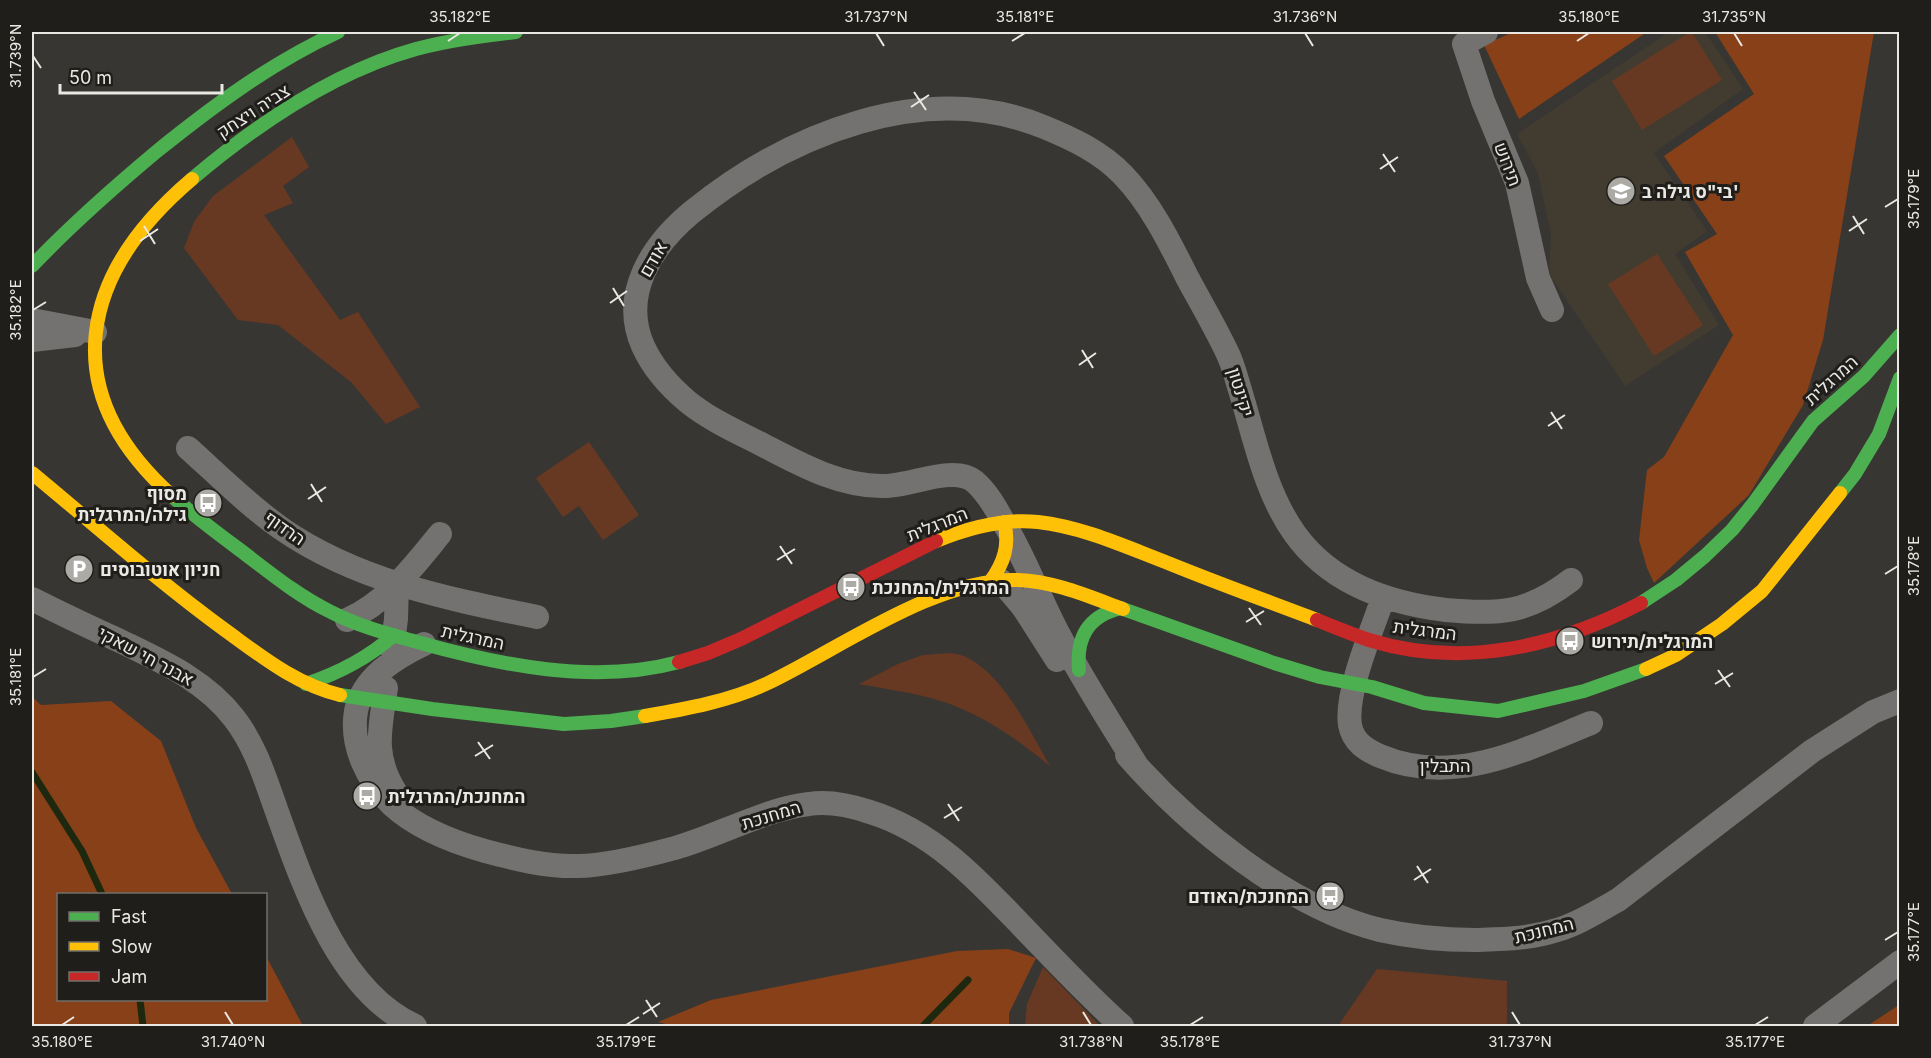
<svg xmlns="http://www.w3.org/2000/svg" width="1931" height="1058" font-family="Inter,Heebo,sans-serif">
  <rect width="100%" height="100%" fill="#383632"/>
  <path fill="#423c30" d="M 1669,32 L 1705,32 L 1743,89 L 1654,153 L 1707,231 L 1675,254 L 1719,325 L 1625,386 L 1549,274 L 1551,235 L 1538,173 L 1517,134 Z"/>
  <path fill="#683922" d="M 1690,32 L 1692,32 L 1722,80 L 1642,130 L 1612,81 Z
    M 292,137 L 309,167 L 283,186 L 293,203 L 264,215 L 340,320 L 358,312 L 420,407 L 386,424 L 351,382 L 278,325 L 238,320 L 184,248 L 194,222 L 213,196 Z
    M 1657,254 L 1703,325 L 1654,356 L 1608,284 Z
    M 589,442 L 639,515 L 603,540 L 579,506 L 563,517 L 536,478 Z
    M 950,653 C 956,654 963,655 968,658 C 1005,677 1030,732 1050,766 C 1012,735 972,707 923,696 C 902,691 880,688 859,684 L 898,664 L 923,655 Z
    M 1043,967 L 1100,1026 L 1025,1026 L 1027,1004 Z
    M 1377,969 L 1507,981 L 1507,1026 L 1338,1026 Z"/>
  <path fill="#884018" d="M 1513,32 L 1647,32 L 1519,119 L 1484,45 Z
    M 1715,32 L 1874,32 L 1823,340 L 1803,405 L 1749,495 L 1654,583 L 1647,568 L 1639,540 L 1647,470 L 1664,457 L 1733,335 L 1685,252 L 1717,234 L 1664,156 L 1754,94 Z
    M 32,697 L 41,705 L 111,701 L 161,741 L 196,828 L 232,894 L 58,894 L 58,1000 L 266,1000 L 266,956 L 303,1026 L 32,1026 Z
    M 1008,949 L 1036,958 L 1009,1013 L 1009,1026 L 674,1026 L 658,1022 L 711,1000 L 957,951 Z
    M 1899,1005 L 1899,1026 L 1867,1026 Z"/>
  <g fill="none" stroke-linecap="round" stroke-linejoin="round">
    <path stroke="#1e280f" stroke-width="7" d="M 32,772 L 82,851 L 102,894
      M 140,1000 L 143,1026
      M 923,1026 L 968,980"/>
    <path stroke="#737270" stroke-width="24" d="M 1486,32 L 1464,44 L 1483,101 L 1517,183 L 1538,278 L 1552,310
      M 32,320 L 95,332
      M 32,340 L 75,335
      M 188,448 C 218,475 249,506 282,529 C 357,581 449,599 537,617
      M 1001,581 L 1023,607 L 1057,660
      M 1383,598 C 1372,630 1345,693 1350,725 C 1353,742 1366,750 1380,756 C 1454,787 1523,750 1591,723
      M 32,599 C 60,613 89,627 118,640 C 161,661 205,680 234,718 C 255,745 265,778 276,809 C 303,884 338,991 415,1026
      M 347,620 C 387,602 413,567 440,534
      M 424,644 C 395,658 363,677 356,711 C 350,746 368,781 392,805 C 417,828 453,842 485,851 C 515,859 546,867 578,866 C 604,866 649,855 675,848 C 718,836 765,809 809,804 C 829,801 852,806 870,812 C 932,831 976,878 1019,923 C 1053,958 1086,994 1122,1026
      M 392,650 L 396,619 L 397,584
      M 386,688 C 380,728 372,756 396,793
      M 1127,755 C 1188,825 1289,908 1380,930 C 1411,937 1444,940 1475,940 C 1504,939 1529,939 1557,930 C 1578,924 1598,911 1618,900 L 1812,751 L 1873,712 L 1900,701
      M 1137,766 C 1110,722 1082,679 1058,633 C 1039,597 1025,558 1004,523 C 996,508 987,492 974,481 C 953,465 911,486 884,486 C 839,487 798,463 759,443 C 735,431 709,419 688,402 C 670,387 653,368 643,346 C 620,294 652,245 692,212 C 787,135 924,78 1044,127 C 1073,139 1101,152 1123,175 C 1151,204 1170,243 1188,279 C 1201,303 1215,327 1227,352 C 1233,364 1236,377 1240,390 C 1255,439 1265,492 1295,534 C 1331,584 1388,603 1446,610 C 1500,615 1528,613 1571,580
      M 1815,1026 L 1900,962"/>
    <path stroke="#4caf50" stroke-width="14" d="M 192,179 C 257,124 333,72 416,49 C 449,40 483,36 516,32
      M 32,266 C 71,225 113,188 156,152 C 213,106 271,63 338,32
      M 1840,493 L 1855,474 L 1879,434 L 1900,378
      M 172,496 C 194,516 217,533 240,550 C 269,572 298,596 331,612 C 358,626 388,634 417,642 C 499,665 594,685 679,662
      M 1641,603 L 1676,580 L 1705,556 L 1732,530 L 1753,504 L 1813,421 L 1864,376 L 1900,335
      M 1123,609 L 1274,663 L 1320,677 L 1372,687 L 1424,703 L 1498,711 L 1584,691 L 1646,669
      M 1079,670 C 1076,637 1088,616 1121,608
      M 306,684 C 339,673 368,658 394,635
      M 340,695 L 432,709 L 564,724 L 611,721 L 645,716"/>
    <path stroke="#ffc107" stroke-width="14" d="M 32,473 C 96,526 158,581 225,630 C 261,656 295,684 340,695
      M 172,496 C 55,391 79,275 192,179
      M 936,541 C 968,528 1003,518 1038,522 C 1083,527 1126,547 1168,563 C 1217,583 1267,601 1317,620
      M 990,582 C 1004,563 1010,545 1004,522
      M 1646,669 L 1676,655 L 1722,624 L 1762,591 L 1840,493
      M 645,716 C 686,709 730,701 768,683 C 839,649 938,577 1018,580 C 1054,581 1090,597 1123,609"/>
    <path stroke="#c62828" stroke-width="14" d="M 1317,620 C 1334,627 1351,634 1369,640 C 1462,669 1557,647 1641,603
      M 679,662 L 708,653 L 741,639 L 936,541"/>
  </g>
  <path fill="none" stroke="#eae8e3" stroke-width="2" d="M 876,33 L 884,46M 1305,33 L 1313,46M 1734,33 L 1742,46M 448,41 L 460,33M 1012,41 L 1025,33M 1577,41 L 1589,33M 33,56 L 41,68M 914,92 L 926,110M 911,107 L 929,95M 1383,154 L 1395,172M 1380,169 L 1398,157M 1885,207 L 1898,199M 1853,216 L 1864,234M 144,226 L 155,244M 1849,231 L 1867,219M 140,241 L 158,229M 613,288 L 624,306M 610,303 L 627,291M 33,310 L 46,302M 1082,350 L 1093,368M 1079,365 L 1096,353M 1551,412 L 1562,429M 1548,426 L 1565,415M 311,484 L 322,502M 308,499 L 326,487M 780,546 L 792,564M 777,560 L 795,549M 1885,574 L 1898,566M 1249,608 L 1261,625M 1246,622 L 1264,611M 1718,670 L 1730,687M 33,677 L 46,669M 1715,684 L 1733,673M 478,742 L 490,759M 475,756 L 493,745M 948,804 L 959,821M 944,818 L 962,807M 1417,866 L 1428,883M 1414,880 L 1431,869M 1885,940 L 1898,932M 646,1000 L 657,1017M 225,1012 L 233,1025M 1083,1012 L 1091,1025M 1512,1012 L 1520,1025M 643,1014 L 660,1003M 62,1025 L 74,1017M 626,1025 L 639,1017M 1190,1025 L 1203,1017M 1755,1025 L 1768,1017"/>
  <defs>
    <g id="school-disc" transform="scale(1.5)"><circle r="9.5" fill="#acaaa5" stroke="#201e1b"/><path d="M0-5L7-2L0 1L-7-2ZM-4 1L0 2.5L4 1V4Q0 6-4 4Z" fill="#fff"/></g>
    <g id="bus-disc" transform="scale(1.5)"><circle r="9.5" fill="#acaaa5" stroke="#201e1b"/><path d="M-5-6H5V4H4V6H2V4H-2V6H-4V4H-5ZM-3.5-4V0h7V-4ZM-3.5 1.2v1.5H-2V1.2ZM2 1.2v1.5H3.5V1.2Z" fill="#fff"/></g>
    <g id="parking-disc" transform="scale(1.5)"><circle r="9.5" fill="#acaaa5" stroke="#201e1b"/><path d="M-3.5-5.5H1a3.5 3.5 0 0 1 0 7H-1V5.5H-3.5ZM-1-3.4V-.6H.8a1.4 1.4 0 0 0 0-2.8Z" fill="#fff"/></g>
  </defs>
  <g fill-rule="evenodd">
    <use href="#school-disc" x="1621" y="191"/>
    <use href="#bus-disc" x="208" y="503"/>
    <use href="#parking-disc" x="79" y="569"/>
    <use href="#bus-disc" x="851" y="587"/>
    <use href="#bus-disc" x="1570" y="641"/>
    <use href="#bus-disc" x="367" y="796"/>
    <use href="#bus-disc" x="1330" y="896"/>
  </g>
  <g text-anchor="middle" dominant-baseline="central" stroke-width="6" stroke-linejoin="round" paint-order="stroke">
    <g font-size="18" fill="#eae8e3" stroke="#201e1b">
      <text transform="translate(253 111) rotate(-33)">צביה ויצחק</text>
      <text transform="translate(1508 164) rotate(69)">תירוש</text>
      <text transform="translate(653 259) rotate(-60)">אודם</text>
      <text transform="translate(1831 380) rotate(-42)">המרגלית</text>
      <text transform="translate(1241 392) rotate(73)">יקינטון</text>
      <text transform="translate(937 524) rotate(-22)">המרגלית</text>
      <text transform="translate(285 528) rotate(35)">הרדוף</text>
      <text transform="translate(1425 630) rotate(7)">המרגלית</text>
      <text transform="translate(473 637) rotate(12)">המרגלית</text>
      <text transform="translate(146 656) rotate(28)">אבנר חי שאקי</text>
      <text x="1445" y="765">התבלין</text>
      <text transform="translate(771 815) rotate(-17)">המחנכת</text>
      <text transform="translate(1544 930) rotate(-14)">המחנכת</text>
    </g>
    <g font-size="18" font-weight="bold" fill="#eae8e3" stroke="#201e1b" text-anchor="start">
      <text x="1642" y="191">בי"ס גילה ב'</text>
      <text x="187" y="493" text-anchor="end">מסוף<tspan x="187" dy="21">גילה/המרגלית</tspan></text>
      <text x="100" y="569">חניון אוטובוסים</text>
      <text x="872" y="587">המרגלית/המחנכת</text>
      <text x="1591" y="641">המרגלית/תירוש</text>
      <text x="388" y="796">המחנכת/המרגלית</text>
      <text x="1309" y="896" text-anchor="end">המחנכת/האודם</text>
    </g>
  </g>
  <rect width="1931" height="1058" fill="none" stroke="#201e1b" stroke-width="66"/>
  <rect x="57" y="893" width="210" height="108" fill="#201e1b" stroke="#716f6b" stroke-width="1.5"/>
  <rect x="69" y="912" width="30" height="9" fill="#4caf50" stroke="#716f6b" stroke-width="1.5"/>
  <text x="111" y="923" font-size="18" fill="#eae8e3">Fast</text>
  <rect x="69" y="942" width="30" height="9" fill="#ffc107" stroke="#716f6b" stroke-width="1.5"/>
  <text x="111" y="953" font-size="18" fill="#eae8e3">Slow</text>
  <rect x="69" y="972" width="30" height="9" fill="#c62828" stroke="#716f6b" stroke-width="1.5"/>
  <text x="111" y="983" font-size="18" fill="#eae8e3">Jam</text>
  <path d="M60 84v9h162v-9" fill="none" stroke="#eae8e3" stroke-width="3"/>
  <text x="69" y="84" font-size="18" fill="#eae8e3" stroke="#201e1b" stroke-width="4.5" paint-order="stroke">50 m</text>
  <rect x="33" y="33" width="1865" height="992" fill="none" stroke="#eae8e3" stroke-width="2"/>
  <g font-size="15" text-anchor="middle" fill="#eae8e3">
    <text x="460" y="22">35.182°E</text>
    <text x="876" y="22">31.737°N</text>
    <text x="1025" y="22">35.181°E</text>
    <text x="1305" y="22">31.736°N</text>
    <text x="1589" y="22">35.180°E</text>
    <text x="1734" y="22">31.735°N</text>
    <text transform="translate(16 56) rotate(-90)" y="5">31.739°N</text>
    <text transform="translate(1914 199) rotate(-90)" y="5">35.179°E</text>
    <text transform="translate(16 310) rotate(-90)" y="5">35.182°E</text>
    <text transform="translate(1914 566) rotate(-90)" y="5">35.178°E</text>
    <text transform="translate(16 677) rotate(-90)" y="5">35.181°E</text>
    <text transform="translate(1914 932) rotate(-90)" y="5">35.177°E</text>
    <text x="62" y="1047">35.180°E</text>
    <text x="233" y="1047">31.740°N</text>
    <text x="626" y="1047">35.179°E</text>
    <text x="1091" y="1047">31.738°N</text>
    <text x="1190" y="1047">35.178°E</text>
    <text x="1520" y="1047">31.737°N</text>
    <text x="1755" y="1047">35.177°E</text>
  </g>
</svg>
